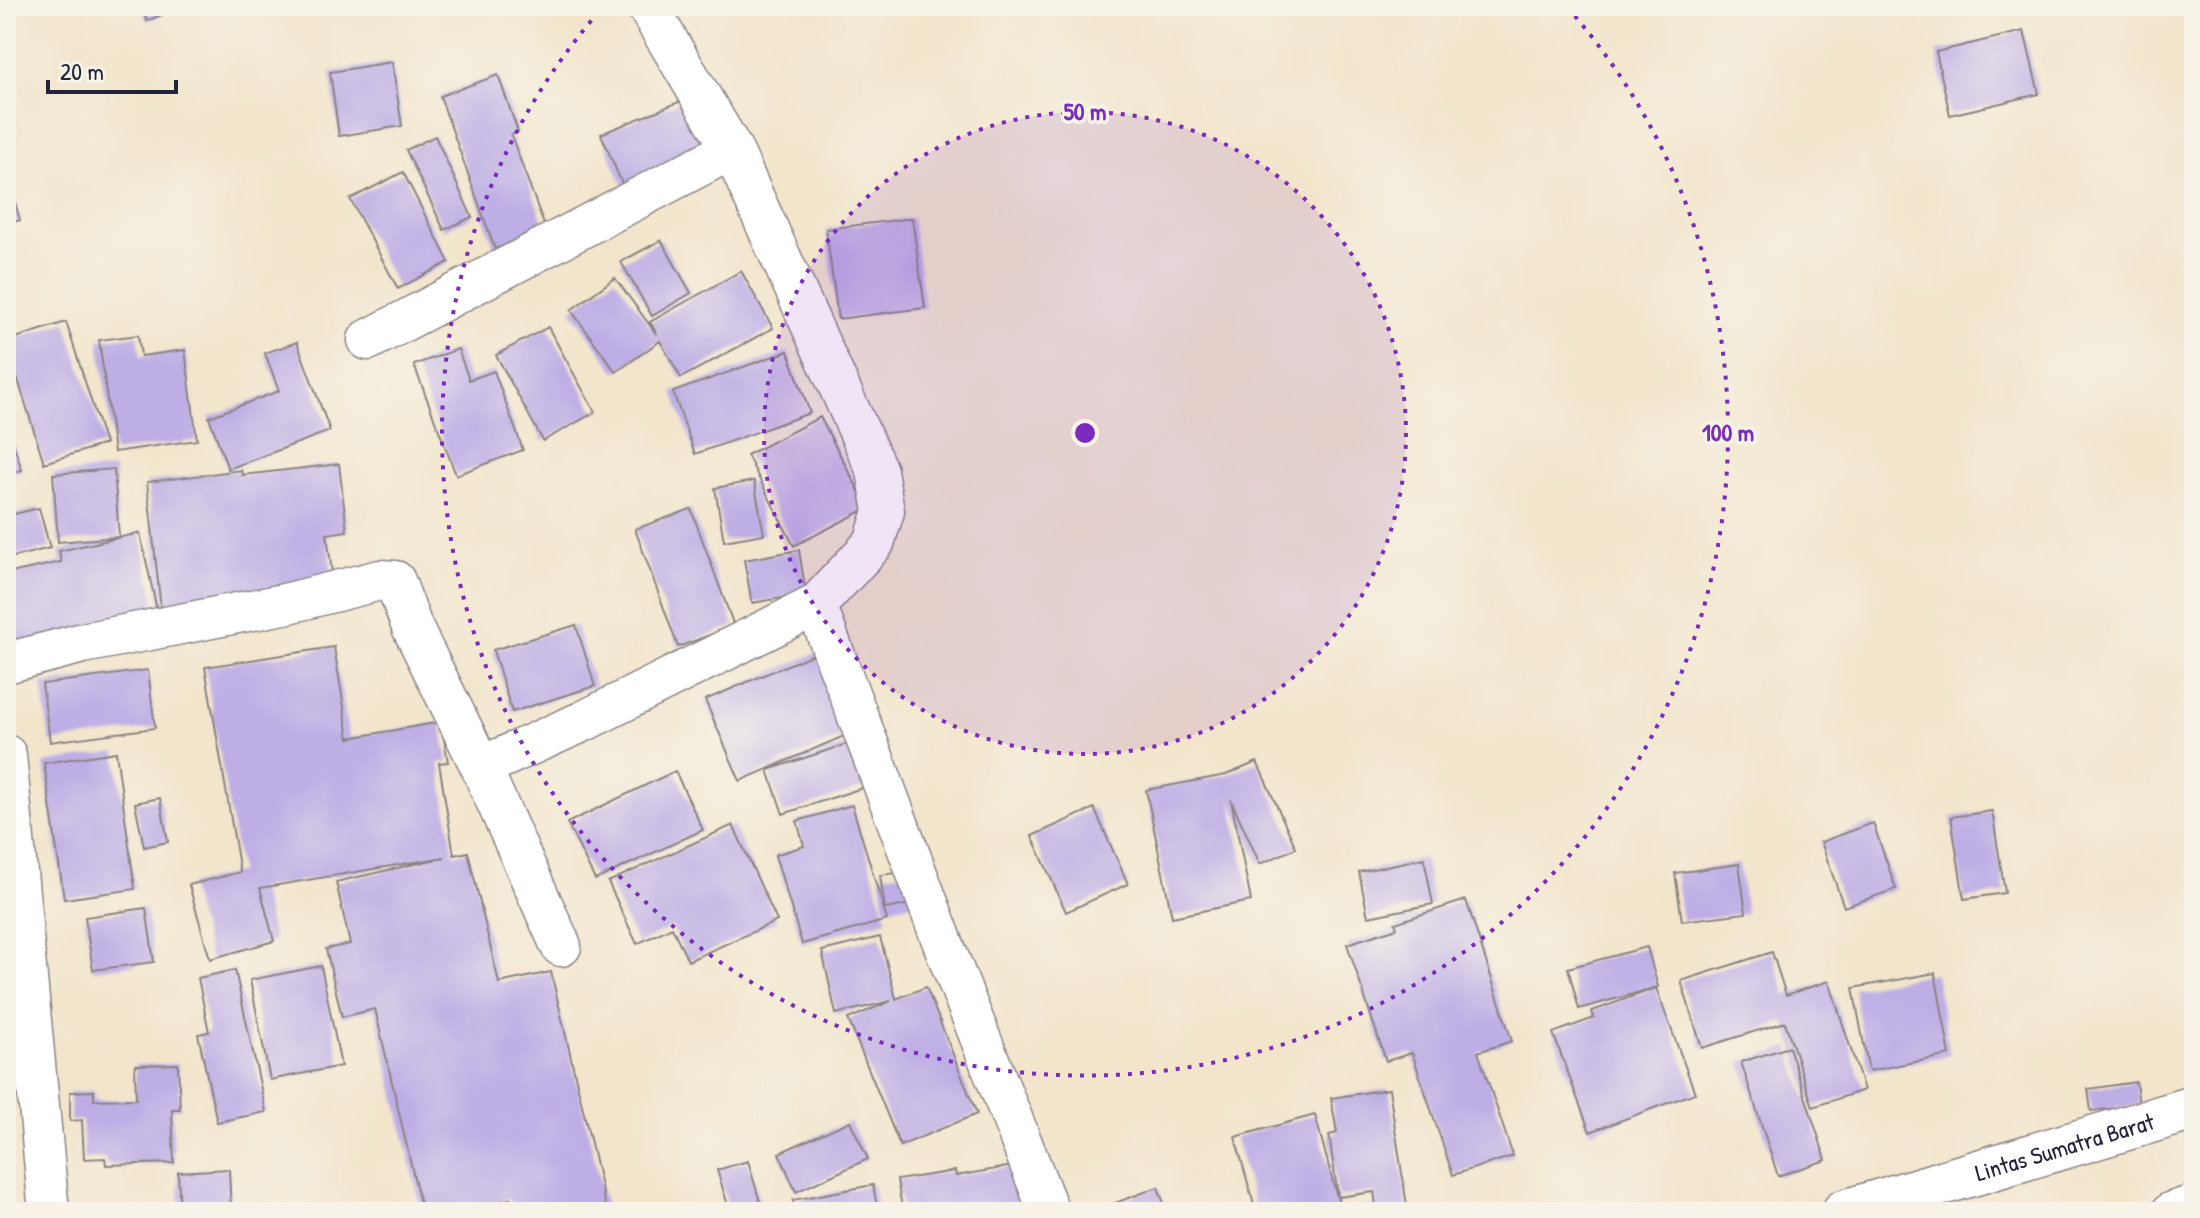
<svg xmlns="http://www.w3.org/2000/svg" width="2200" height="1218" font-family="'Patrick Hand',sans-serif">
  <rect width="100%" height="100%" fill="#f7f3e8"/>
  <filter id="ink" filterUnits="userSpaceOnUse"><feTurbulence type="fractalNoise" baseFrequency=".0125" numOctaves="2"/><feDisplacementMap in="SourceGraphic" scale="16" xChannelSelector="R" yChannelSelector="G"/><feConvolveMatrix kernelMatrix="1 2 1 2 8 2 1 2 1" color-interpolation-filters="sRGB"/></filter>
  <filter id="wash" filterUnits="userSpaceOnUse"><feTurbulence type="fractalNoise" baseFrequency=".006" numOctaves="4" result="noise"/><feDisplacementMap in="SourceGraphic" scale="32" xChannelSelector="R" yChannelSelector="G"/><feGaussianBlur stdDeviation="1.8" result="paint"/><feColorMatrix in="noise" values="0 0 0 0 0 0 0 0 0 0 0 0 0 0 0 0 0 1.4 0 .05"/><feComposite in="paint" operator="in"/></filter>
  <g filter="url(#wash)">
    <rect width="100%" height="100%" fill="#f2e5cc"/>
    <g id="blocks">
      <path fill="#bdaee5" d="M 141,6 L 183,6 L 147,21 Z
        M 2024,31 L 2039,94 L 1950,115 L 1936,52 Z
        M 392,62 L 402,126 L 339,136 L 330,72 Z
        M 498,75 L 518,132 L 511,135 L 546,230 L 495,249 L 440,96 Z
        M 686,99 L 709,155 L 625,191 L 601,134 Z
        M 435,136 L 472,217 L 444,230 L 406,150 Z
        M 403,172 L 449,262 L 398,289 L 350,199 Z
        M 11,189 L 20,220 L 6,224 L 6,191 Z
        M 912,218 L 925,308 L 838,319 L 826,229 Z
        M 661,240 L 691,293 L 652,316 L 621,262 Z
        M 741,271 L 773,328 L 681,378 L 660,341 L 616,372 L 571,310 L 615,278 L 657,335 L 650,322 Z
        M 66,322 L 105,444 L 44,463 L 6,341 Z
        M 548,327 L 595,412 L 543,441 L 496,355 Z
        M 138,335 L 141,356 L 185,350 L 197,440 L 114,452 L 99,340 Z
        M 297,342 L 330,431 L 228,469 L 209,417 L 279,391 L 265,353 Z
        M 458,349 L 469,380 L 494,371 L 523,450 L 456,475 L 414,365 Z
        M 788,351 L 810,413 L 695,454 L 673,392 Z
        M 820,417 L 868,508 L 794,546 L 747,455 Z
        M 6,421 L 22,470 L 6,475 Z
        M 339,464 L 347,531 L 327,534 L 334,588 L 161,609 L 147,482 L 241,470 L 242,475 Z
        M 114,469 L 119,537 L 58,542 L 53,474 Z
        M 754,481 L 764,534 L 724,541 L 715,488 Z
        M 39,508 L 50,548 L 6,559 L 6,516 Z
        M 691,509 L 734,626 L 678,647 L 635,529 Z
        M 140,533 L 158,615 L 16,646 L 13,637 L 6,639 L 6,574 L 61,562 L 59,551 Z
        M 799,550 L 806,594 L 752,603 L 744,560 Z
        M 576,625 L 595,686 L 512,712 L 493,650 Z
        M 334,647 L 349,738 L 441,722 L 448,762 L 439,763 L 454,855 L 468,852 L 499,983 L 551,972 L 607,1212 L 513,1212 L 510,1199 L 452,1212 L 422,1212 L 375,1009 L 342,1017 L 326,949 L 350,944 L 336,882 L 445,857 L 260,888 L 274,941 L 210,959 L 189,885 L 240,872 L 205,667 Z
        M 816,653 L 851,733 L 740,781 L 705,700 Z
        M 148,670 L 155,728 L 50,742 L 42,684 Z
        M 859,740 L 874,784 L 783,814 L 768,770 Z
        M 116,752 L 135,889 L 64,899 L 44,763 Z
        M 1257,762 L 1296,848 L 1260,864 L 1231,800 L 1251,901 L 1172,917 L 1146,790 L 1226,775 Z
        M 675,771 L 703,830 L 595,880 L 567,823 Z
        M 160,798 L 168,842 L 144,847 L 135,803 Z
        M 852,805 L 887,920 L 802,944 L 775,855 L 804,846 L 797,821 Z
        M 1094,808 L 1128,884 L 1066,912 L 1032,836 Z
        M 1992,811 L 2005,893 L 1964,899 L 1951,817 Z
        M 1873,823 L 1896,889 L 1844,907 L 1821,842 Z
        M 733,825 L 777,921 L 688,961 L 672,927 L 637,944 L 608,882 Z
        M 1424,858 L 1433,904 L 1368,917 L 1359,872 Z
        M 1739,864 L 1746,913 L 1682,921 L 1675,873 Z
        M 911,871 L 917,903 L 885,909 L 880,875 Z
        M 1466,900 L 1512,1041 L 1478,1052 L 1513,1156 L 1453,1175 L 1412,1053 L 1386,1061 L 1347,944 L 1397,928 L 1395,923 Z
        M 146,908 L 154,962 L 93,970 L 85,917 Z
        M 880,937 L 896,999 L 926,987 L 977,1114 L 900,1146 L 848,1019 L 891,1001 L 836,1014 L 822,951 Z
        M 1647,947 L 1658,987 L 1579,1009 L 1568,968 Z
        M 1772,952 L 1786,995 L 1829,981 L 1864,1090 L 1813,1107 L 1785,1022 L 1702,1048 L 1681,981 Z
        M 321,966 L 341,1066 L 270,1080 L 250,980 Z
        M 235,970 L 266,1112 L 217,1122 L 198,1034 L 209,1032 L 198,978 Z
        M 1935,973 L 1950,1055 L 1869,1071 L 1853,988 Z
        M 1656,988 L 1695,1093 L 1590,1132 L 1553,1033 L 1594,1018 L 1592,1011 Z
        M 1789,1047 L 1826,1160 L 1778,1176 L 1741,1062 Z
        M 178,1064 L 180,1109 L 172,1109 L 174,1163 L 106,1165 L 105,1158 L 84,1159 L 82,1120 L 70,1121 L 70,1092 L 94,1091 L 94,1100 L 136,1099 L 135,1065 Z
        M 2136,1082 L 2139,1105 L 2091,1111 L 2088,1089 Z
        M 1389,1089 L 1408,1212 L 1377,1212 L 1374,1192 L 1338,1197 L 1329,1135 L 1337,1133 L 1331,1098 Z
        M 1315,1115 L 1341,1212 L 1256,1212 L 1235,1137 Z
        M 850,1121 L 868,1159 L 796,1192 L 779,1153 Z
        M 748,1161 L 763,1212 L 730,1212 L 717,1170 Z
        M 1030,1163 L 1038,1212 L 903,1212 L 897,1180 L 955,1171 L 956,1176 Z
        M 229,1169 L 231,1212 L 180,1212 L 178,1172 Z
        M 873,1185 L 878,1212 L 795,1212 L 793,1200 Z
        M 1158,1187 L 1167,1212 L 1091,1212 Z
        M 1372,1205 L 1374,1212 L 1348,1212 L 1348,1211 Z"/>
    </g>
  </g>
  <g filter="url(#ink)">
    <use href="#blocks" fill-opacity="0" stroke="#8a8484" stroke-width="2"/>
    <g fill="none" stroke-linecap="round" stroke-linejoin="round">
      <g stroke="#8a8484" stroke-width="43">
        <path id="minor" d="M 368,340 L 732,149
          M 816,605 L 946,951 L 1049,1212
          M 6,663 L 83,643 L 289,603 L 380,580 L 395,581 L 412,627 L 481,767 L 561,946
          M 6,755 L 49,1212
          M 481,767 L 584,721 L 816,605 L 874,543 L 884,511 L 877,471 L 732,149 L 647,6
          M 2172,1212 L 2194,1205"/>
      </g>
      <g stroke="#8a8484" stroke-width="47">
        <g id="trunk">
          <path id="s1" d="M 1844,1212 L 2194,1108"/>
        </g>
      </g>
      <use href="#minor" stroke="#fff" stroke-width="40"/>
      <use href="#trunk" stroke="#fff" stroke-width="44"/>
    </g>
  </g>
  <circle cx="1085" cy="433" r="321" fill="#7b2cbf" fill-opacity=".12"/>
  <g fill="none" stroke="#7b2cbf" stroke-width="4" stroke-dasharray="4 8">
    <circle cx="1085" cy="433" r="321"/>
    <path d="M1567 7A643 643 0 1 1 603 7"/>
  </g>
  <g text-anchor="middle" dominant-baseline="central" stroke-width="7" stroke-linejoin="round" paint-order="stroke">
    <g font-size="24" fill="#22223b" stroke="#f7f3e8">
      <text stroke="none"><textPath href="#s1" startOffset="230">Lintas Sumatra Barat</textPath></text>
    </g>
  </g>
  <circle cx="1085" cy="433" r="12" fill="#7b2cbf" stroke="#f7f3e8" stroke-width="4"/>
  <g font-size="24" text-anchor="middle" font-weight="bold" fill="#7b2cbf" stroke="#f7f3e8" stroke-width="7" stroke-linejoin="round" paint-order="stroke">
    <text x="1085" y="120">50 m</text>
    <text x="1728" y="441">100 m</text>
  </g>
  <rect width="2200" height="1218" fill="none" stroke="#f7f3e8" stroke-width="32"/>
  <path d="M48 80v12h128v-12" fill="none" stroke="#22223b" stroke-width="4"/>
  <text x="60" y="80" font-size="24" fill="#22223b" stroke="#f7f3e8" stroke-width="6" paint-order="stroke">20 m</text>
</svg>
